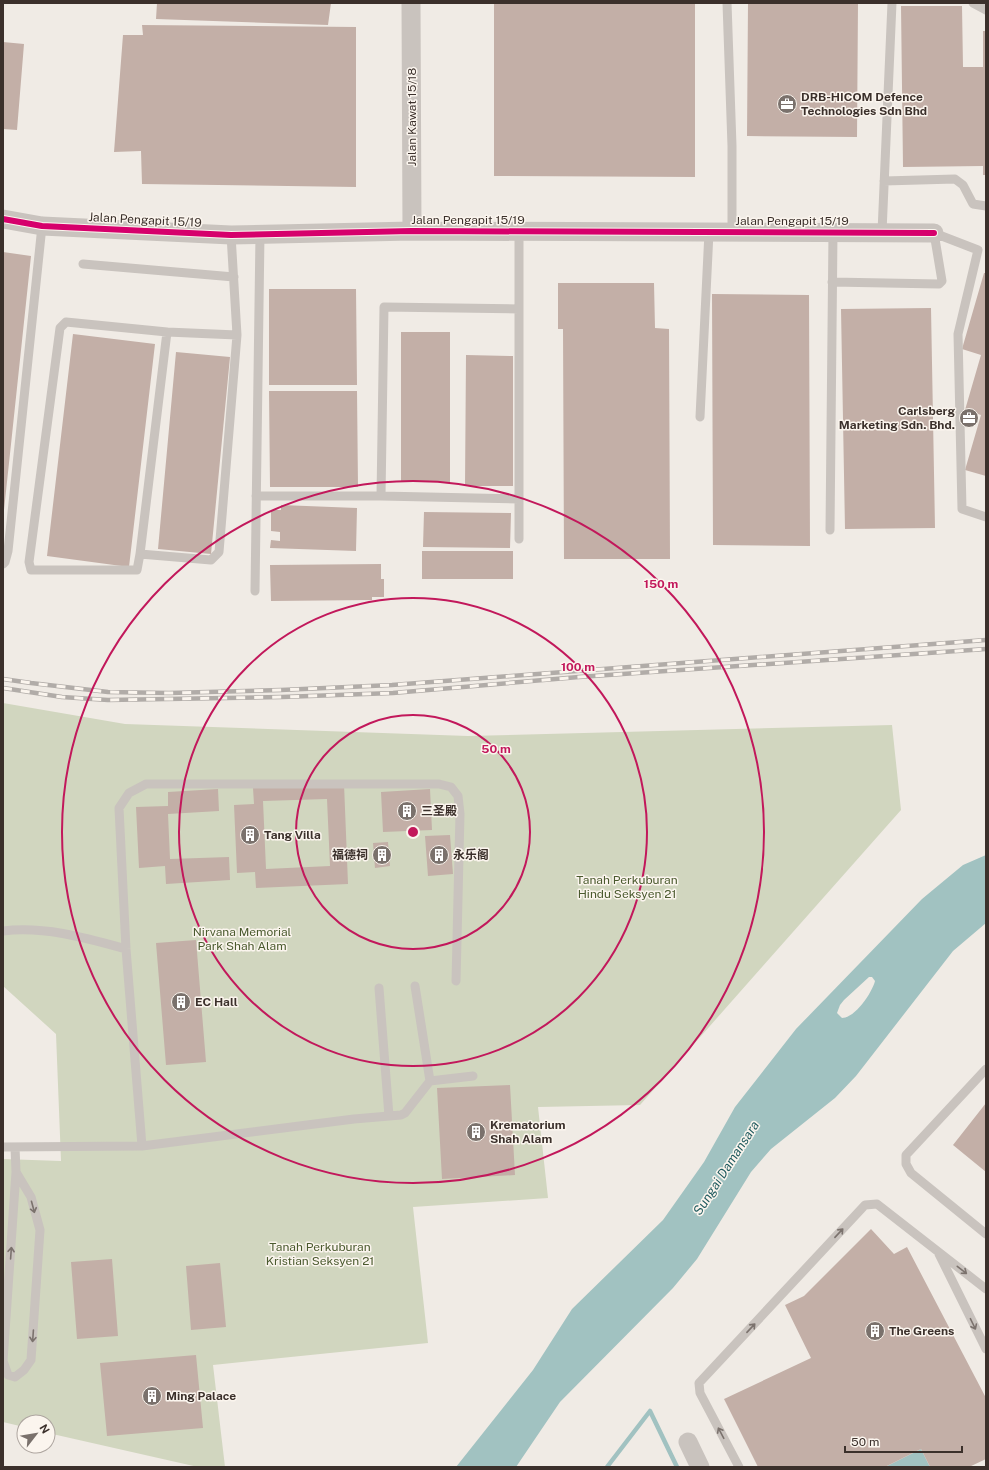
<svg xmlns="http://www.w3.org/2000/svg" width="989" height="1470" font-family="'Public Sans','Noto Sans SC',sans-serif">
  <rect width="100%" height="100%" fill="#f0ebe5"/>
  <path fill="#d1d6bf" d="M 3,703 L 125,724 L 468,736 L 892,725 L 901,810 L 640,1105 L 538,1107 L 548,1198 L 413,1207 L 428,1343 L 213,1365 L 225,1467 L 198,1467 L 48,1433 L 48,1422 L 24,1422 L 24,1427 L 3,1422 L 3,1159 L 61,1161 L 56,1034 L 3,986 Z"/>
  <path fill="#a1c2c1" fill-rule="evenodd" d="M 986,855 L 986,923 L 953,951 L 856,1076 L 835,1098 L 771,1149 L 751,1172 L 697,1259 L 673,1288 L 560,1402 L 516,1467 L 456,1467 L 533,1370 L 572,1309 L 663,1220 L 704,1162 L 735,1107 L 796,1029 L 922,899 L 963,865 ZM 869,977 L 872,977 L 875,981 C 872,993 855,1018 842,1018 L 837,1013 L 840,1005 L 844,1000 Z
    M 921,1449 L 930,1467 L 885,1467 Z"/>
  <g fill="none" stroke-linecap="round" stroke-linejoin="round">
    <path stroke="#a1c2c1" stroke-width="4.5" d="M 607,1467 L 650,1411 L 677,1467"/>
  </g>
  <path fill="#c3afa7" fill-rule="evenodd" d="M 157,3 L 331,3 L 328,25 L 156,19 Z
    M 494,3 L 695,3 L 695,177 L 494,176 Z
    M 748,3 L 858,3 L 857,137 L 747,136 Z
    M 901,6 L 962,6 L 963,67 L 983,67 L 983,31 L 986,31 L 986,175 L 983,175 L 983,166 L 903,167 Z
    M 142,25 L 356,27 L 356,187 L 142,184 L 141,151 L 114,152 L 123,35 L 143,35 Z
    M 3,42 L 24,44 L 17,130 L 3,129 Z
    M 3,252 L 31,256 L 4,510 L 3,510 Z
    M 984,273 L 986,273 L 986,476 L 965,470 L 981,415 L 965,410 L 981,355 L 962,349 Z
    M 558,283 L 654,283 L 655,328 L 669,329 L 670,559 L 564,559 L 563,329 L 558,329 Z
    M 269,289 L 356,289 L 357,385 L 269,385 Z
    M 712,294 L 809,295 L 810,546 L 713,545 Z
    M 931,308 L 935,528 L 845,529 L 841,309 Z
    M 401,332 L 450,332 L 450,482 L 401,481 Z
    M 73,334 L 155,344 L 129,567 L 47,556 Z
    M 176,352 L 230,357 L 211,554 L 158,549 Z
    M 466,355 L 513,356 L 513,486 L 465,486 Z
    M 269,391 L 357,391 L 358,487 L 270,487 Z
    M 281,505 L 357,508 L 356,551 L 270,548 L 271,540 L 280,541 L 280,532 L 271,531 L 271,510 L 281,510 Z
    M 424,512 L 511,513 L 510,548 L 423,547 Z
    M 422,551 L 513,551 L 513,579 L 422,579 Z
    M 381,564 L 381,579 L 384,579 L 384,597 L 372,597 L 372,600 L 271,601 L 270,565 Z
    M 344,784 L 348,884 L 256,888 L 255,872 L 237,873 L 234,805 L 254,804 L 253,788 ZM 327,799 L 330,866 L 266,869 L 263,801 Z
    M 218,789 L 219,811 L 168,814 L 170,859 L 229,857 L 230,880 L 166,884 L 165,866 L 139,868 L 136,807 L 168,806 L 168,792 Z
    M 430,789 L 432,830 L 383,832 L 381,792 Z
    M 450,835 L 453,874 L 428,876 L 425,836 Z
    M 388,842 L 390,866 L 375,868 L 373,843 Z
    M 196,940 L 206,1062 L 166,1065 L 156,943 Z
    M 510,1085 L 515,1175 L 442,1179 L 437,1088 Z
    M 986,1103 L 986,1172 L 953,1145 Z
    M 871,1229 L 894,1254 L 907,1247 L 986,1398 L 986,1459 L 969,1467 L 930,1467 L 921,1449 L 885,1467 L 758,1467 L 724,1399 L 811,1358 L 785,1305 L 804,1296 Z
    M 112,1259 L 118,1336 L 77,1339 L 71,1262 Z
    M 220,1263 L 226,1327 L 191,1330 L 186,1266 Z
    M 196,1355 L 203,1428 L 107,1436 L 100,1363 Z"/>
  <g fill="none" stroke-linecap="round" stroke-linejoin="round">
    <path stroke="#c9c3be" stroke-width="9" d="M 727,3 L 732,146 L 732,232
      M 973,3 L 986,10
      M 884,181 L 955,179 L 963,185 L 973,204 L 986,206
      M 519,232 L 519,539
      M 882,232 L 892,3
      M 934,233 L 978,250 L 958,334 L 962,509 L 986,517
      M 83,264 L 234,277
      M 832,282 L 939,284 L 942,281 L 934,233
      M 167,332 L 140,554 L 137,570 L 31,570 L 29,562 L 60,328 L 66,322 L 167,332 L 237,335
      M 700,417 L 709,232
      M 256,496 L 381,496
      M 519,499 L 381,496 L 384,307 L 519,309
      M 830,530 L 833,232
      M 140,554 L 211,560 L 219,552 L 237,335 L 231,235
      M 3,564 L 5,562 L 8,551 L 42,226
      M 255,591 L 260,234
      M 3,931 C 45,926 86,938 126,949
      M 415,986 L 430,1081
      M 379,988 L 389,1116
      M 986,1069 L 906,1155 L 906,1164 L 911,1173 L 986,1234
      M 142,1146 L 126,949 L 119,808 L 129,793 L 146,784 L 439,784 L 451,787 L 458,796 L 460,814 L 456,981
      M 3,1147 L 142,1146 L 354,1119 L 401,1115 L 405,1113 L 430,1081 L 473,1076
      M 15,1147 L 16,1172 L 3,1361 L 8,1375 L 15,1377 L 24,1370 L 31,1360 L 40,1230 L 31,1197 L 16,1172
      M 939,1254 L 986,1349
      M 739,1467 L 700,1393 L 699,1383 L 865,1205 L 877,1204 L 986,1289"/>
    <path stroke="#c9c3be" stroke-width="19" d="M 411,3 L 412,231
      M 3,219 L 42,226 L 231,235 L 412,231 L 934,233
      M 688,1442 L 700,1467"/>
    <g stroke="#b1aca8" stroke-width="4.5">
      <path id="rail" d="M 3,679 L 31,683 L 108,692 L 169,693 L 281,690 L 392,685 L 986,640
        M 3,688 L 62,697 L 108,700 L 282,697 L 393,693 L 579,677 L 986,649"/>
    </g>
    <use href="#rail" stroke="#fbf5ee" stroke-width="3" stroke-dasharray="9" stroke-linecap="butt"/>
    <g stroke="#fbf5ee" stroke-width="8">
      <path id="cycleway" d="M 3,219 L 42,226 L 231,235 L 412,231 L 934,233"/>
    </g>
    <use href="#cycleway" stroke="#d6006c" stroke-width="6"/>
  </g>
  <defs><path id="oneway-shaft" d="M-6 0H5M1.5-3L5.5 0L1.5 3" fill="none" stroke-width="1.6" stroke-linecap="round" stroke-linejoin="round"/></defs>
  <g stroke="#7b726d">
    <use href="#oneway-shaft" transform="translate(33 1207) rotate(75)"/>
    <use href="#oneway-shaft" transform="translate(839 1233) rotate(-47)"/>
    <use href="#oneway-shaft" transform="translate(11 1253) rotate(-86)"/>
    <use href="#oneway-shaft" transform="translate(962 1270) rotate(38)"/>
    <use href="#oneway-shaft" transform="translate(973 1324) rotate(64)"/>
    <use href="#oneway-shaft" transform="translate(751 1328) rotate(-47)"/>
    <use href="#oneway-shaft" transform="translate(33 1336) rotate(94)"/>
    <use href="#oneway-shaft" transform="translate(721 1433) rotate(-118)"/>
  </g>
  <g fill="none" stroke="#c2185b" stroke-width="2">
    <circle cx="413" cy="832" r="117"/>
    <circle cx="413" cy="832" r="234"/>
    <circle cx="413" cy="832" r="351"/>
  </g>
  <defs>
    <g id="office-disc" transform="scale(1)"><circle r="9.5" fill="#7a716c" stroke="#fbf5ee"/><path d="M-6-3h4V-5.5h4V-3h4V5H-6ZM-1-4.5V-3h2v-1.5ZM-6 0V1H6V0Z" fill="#fff"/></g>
    <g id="building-disc" transform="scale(1)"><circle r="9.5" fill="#7a716c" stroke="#fbf5ee"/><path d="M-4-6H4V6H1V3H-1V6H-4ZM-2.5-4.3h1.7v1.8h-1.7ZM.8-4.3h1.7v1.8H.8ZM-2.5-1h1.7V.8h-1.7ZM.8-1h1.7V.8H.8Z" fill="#fff"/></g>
  </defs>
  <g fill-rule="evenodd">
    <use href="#office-disc" x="787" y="104"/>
    <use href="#office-disc" x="969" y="418"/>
    <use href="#building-disc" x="407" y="811"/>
    <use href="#building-disc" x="250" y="835"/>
    <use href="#building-disc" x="382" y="855"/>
    <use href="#building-disc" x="439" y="855"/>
    <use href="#building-disc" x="181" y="1002"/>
    <use href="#building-disc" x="476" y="1132"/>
    <use href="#building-disc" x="875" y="1331"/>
    <use href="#building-disc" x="152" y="1396"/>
  </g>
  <g text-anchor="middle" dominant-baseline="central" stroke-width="3" stroke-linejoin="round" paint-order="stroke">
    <g font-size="12" font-weight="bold" fill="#3b302b" stroke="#fbf5ee" text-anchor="start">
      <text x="801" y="97">DRB-HICOM Defence<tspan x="801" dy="14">Technologies Sdn Bhd</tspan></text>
      <text x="955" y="411" text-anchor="end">Carlsberg<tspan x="955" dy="14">Marketing Sdn. Bhd.</tspan></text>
      <text x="421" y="811">三圣殿</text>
      <text x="264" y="835">Tang Villa</text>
      <text x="368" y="855" text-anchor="end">福德祠</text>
      <text x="453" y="855">永乐阁</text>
      <text x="195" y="1002">EC Hall</text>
      <text x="490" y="1125">Krematorium<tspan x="490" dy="14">Shah Alam</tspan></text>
      <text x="889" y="1331">The Greens</text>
      <text x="166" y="1396">Ming Palace</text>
    </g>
    <g font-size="12" fill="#3b302b" stroke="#fbf5ee">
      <text transform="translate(412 117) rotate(-90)">Jalan Kawat 15/18</text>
      <text transform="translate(145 220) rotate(3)">Jalan Pengapit 15/19</text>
      <text x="468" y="220">Jalan Pengapit 15/19</text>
      <text x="792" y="221">Jalan Pengapit 15/19</text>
    </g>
    <g font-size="12" fill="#4a5a2e" stroke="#fbf5ee">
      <text x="627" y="880">Tanah Perkuburan<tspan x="627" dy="14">Hindu Seksyen 21</tspan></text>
      <text x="242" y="932">Nirvana Memorial<tspan x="242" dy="14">Park Shah Alam</tspan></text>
      <text x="320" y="1247">Tanah Perkuburan<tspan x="320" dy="14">Kristian Seksyen 21</tspan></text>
    </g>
    <g font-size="13" font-style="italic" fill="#1f5a5e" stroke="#fbf5ee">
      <text transform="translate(726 1168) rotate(-57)">Sungai Damansara</text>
    </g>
  </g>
  <circle cx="413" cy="832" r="6" fill="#c2185b" stroke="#fbf5ee" stroke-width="2"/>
  <g font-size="12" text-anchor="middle" font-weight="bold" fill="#c2185b" stroke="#fbf5ee" stroke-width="3" stroke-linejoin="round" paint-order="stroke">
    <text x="661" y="588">150 m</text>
    <text x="578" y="671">100 m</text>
    <text x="496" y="753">50 m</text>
  </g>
  <rect width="989" height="1470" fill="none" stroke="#3b302b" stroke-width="8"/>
  <g transform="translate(36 1434) rotate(59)"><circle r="19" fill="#fbf5ee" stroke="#aea6a0"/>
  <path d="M0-3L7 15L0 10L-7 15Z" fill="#7a716c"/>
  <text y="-6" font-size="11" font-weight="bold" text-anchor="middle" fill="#3b302b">N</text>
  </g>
  <path d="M845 1446v6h117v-6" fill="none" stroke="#3b302b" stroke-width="2"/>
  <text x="851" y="1446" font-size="12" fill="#3b302b" stroke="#fbf5ee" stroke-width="3" paint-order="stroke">50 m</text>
</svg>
